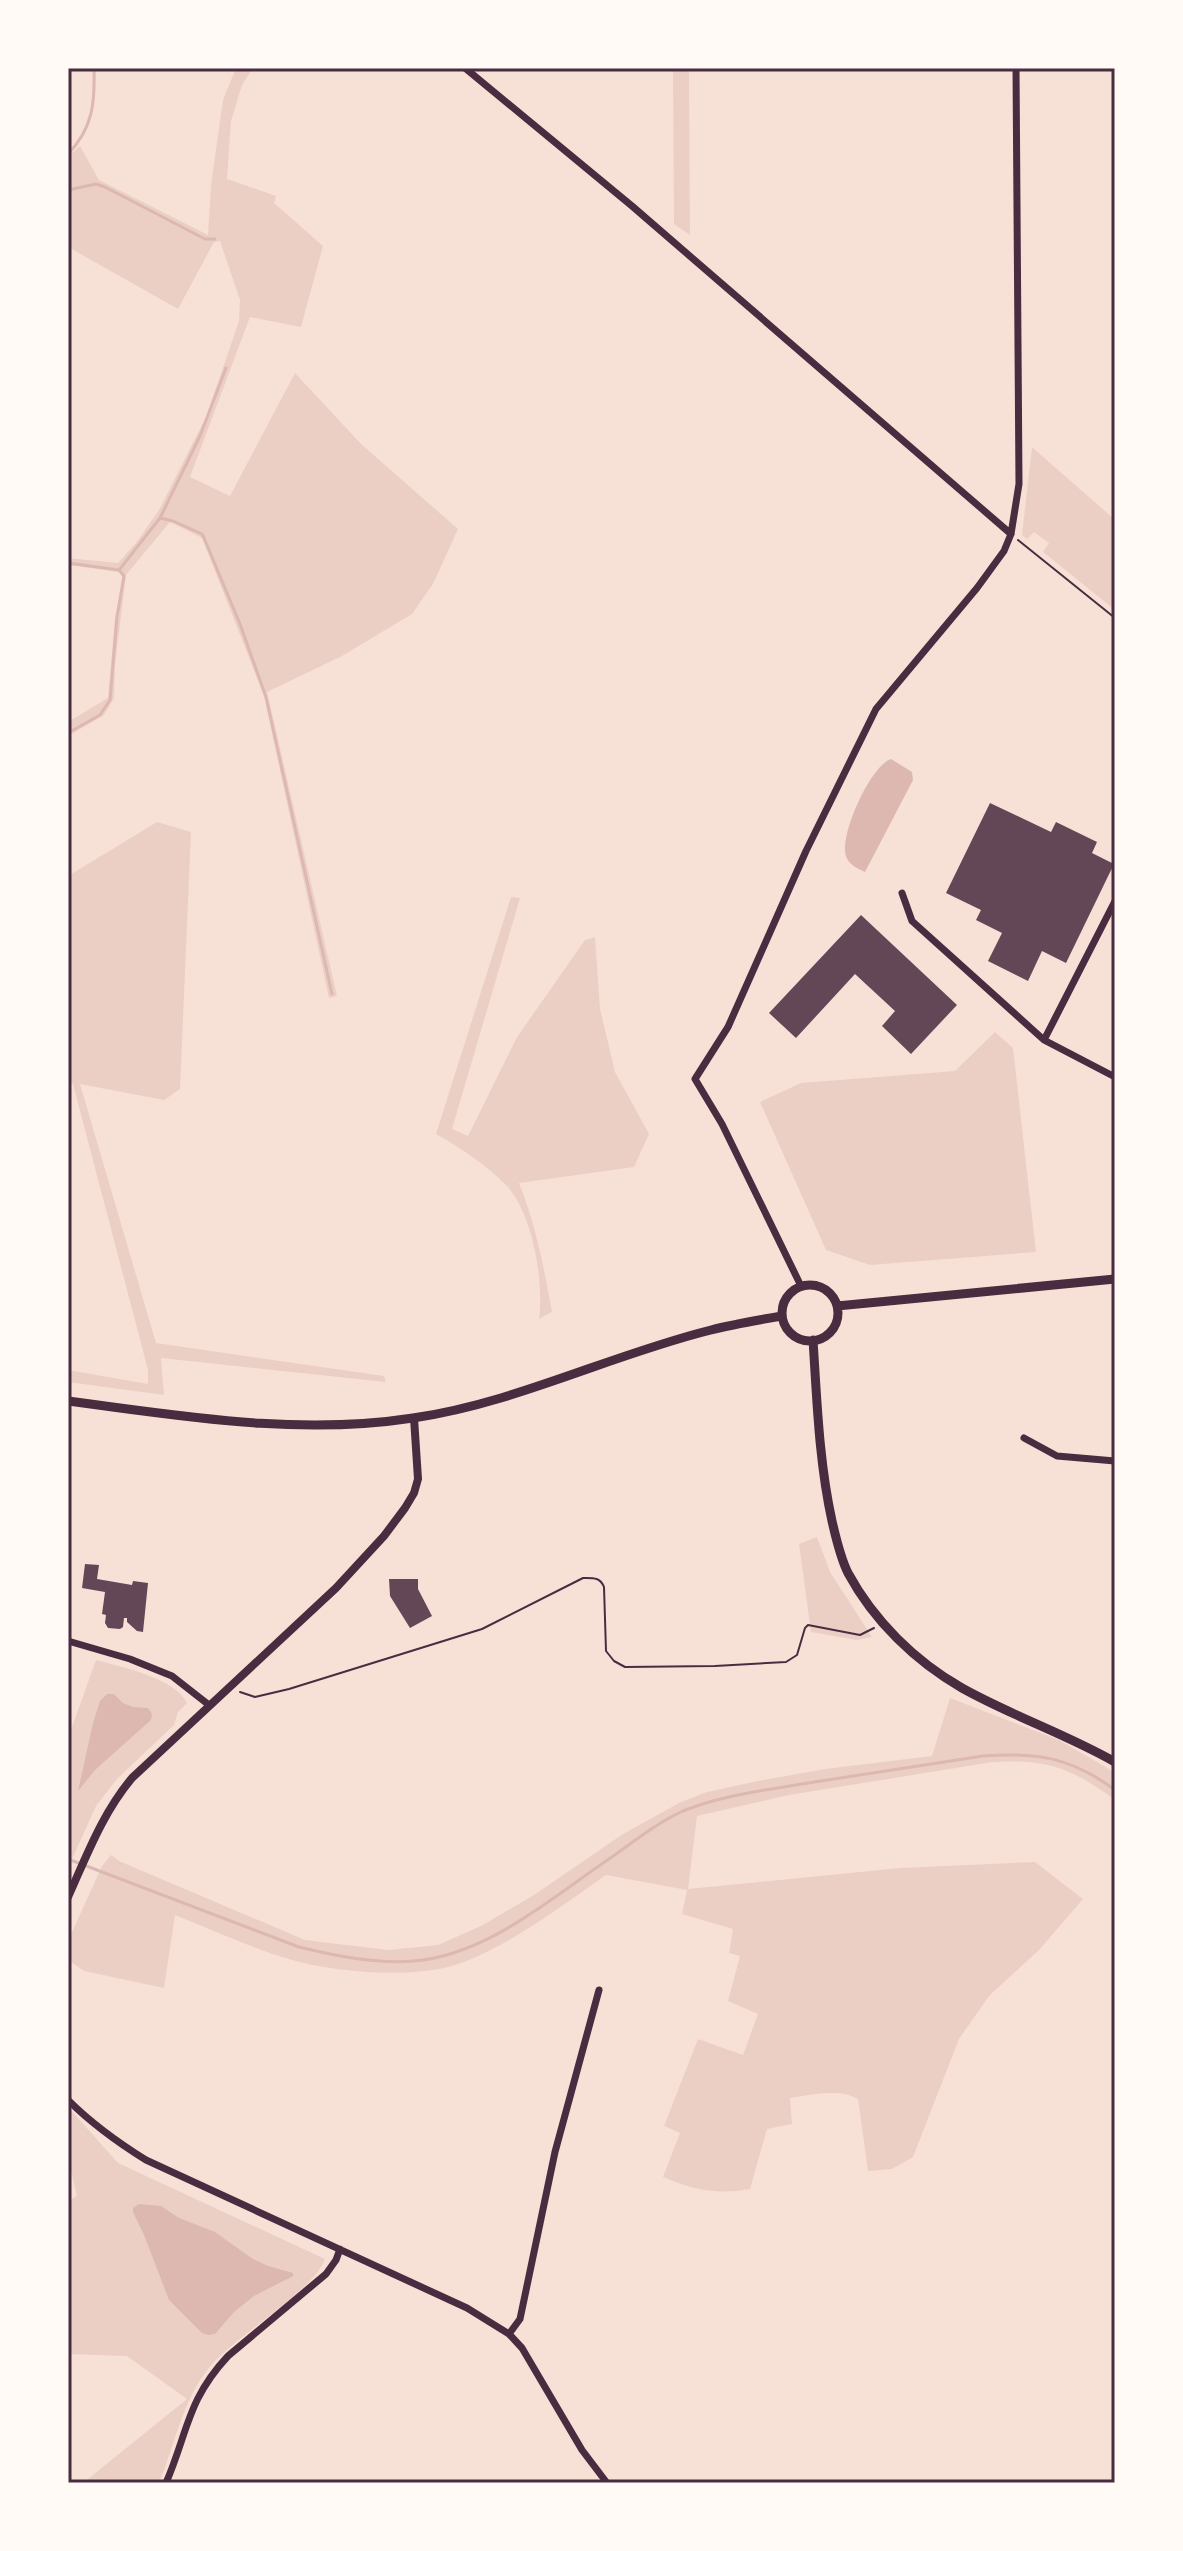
<svg xmlns="http://www.w3.org/2000/svg" width="1183" height="2551" font-family="Mulish,sans-serif">
  <rect width="100%" height="100%" fill="#f7e1d7"/>
  <path fill="#ebcfc5" d="M 236,68 L 253,68 L 242,85 L 231,121 L 227,179 L 276,196 L 274,203 L 323,246 L 301,327 L 250,317 L 190,477 L 230,496 L 295,373 L 361,444 L 458,529 L 433,584 L 412,614 L 342,656 L 267,692 L 337,996 L 329,998 L 264,696 L 202,538 L 170,522 L 126,575 L 115,665 L 114,698 L 104,715 L 68,736 L 68,722 L 108,698 L 115,618 L 123,577 L 119,572 L 68,565 L 68,558 L 118,563 L 136,543 L 159,510 L 206,417 L 239,321 L 240,300 L 220,241 L 214,242 L 178,309 L 68,247 L 68,156 L 80,146 L 99,180 L 208,235 L 211,185 L 223,100 Z
    M 673,68 L 689,68 L 690,235 L 674,224 Z
    M 1032,447 L 1115,520 L 1115,610 L 1043,552 L 1049,543 L 1034,532 L 1027,539 L 1022,535 Z
    M 157,822 L 191,832 L 180,1089 L 164,1100 L 80,1084 L 156,1343 L 384,1376 L 386,1382 L 161,1358 L 164,1395 L 68,1382 L 68,1370 L 148,1384 L 148,1370 L 73,1084 L 68,1081 L 68,876 Z
    M 511,897 L 520,898 L 452,1129 L 468,1136 L 517,1037 L 585,940 L 595,937 L 600,1009 L 615,1072 L 649,1134 L 634,1167 L 519,1183 C 536,1225 544,1268 552,1312 L 539,1319 C 544,1282 533,1213 506,1185 C 485,1164 461,1148 436,1134 Z
    M 995,1032 L 1013,1048 L 1036,1252 L 870,1265 L 826,1250 L 760,1102 L 801,1083 L 955,1071 Z
    M 817,1537 L 830,1572 L 872,1637 L 857,1640 L 811,1632 L 799,1544 Z
    M 96,1660 C 122,1667 175,1678 187,1703 L 178,1712 L 174,1725 L 117,1779 L 96,1806 L 68,1868 L 68,1738 Z
    M 950,1698 L 1059,1740 L 1109,1769 L 1115,1774 L 1115,1800 C 1072,1768 1047,1759 993,1762 L 789,1795 L 697,1816 L 688,1889 L 900,1868 L 1035,1862 L 1083,1899 L 1039,1950 L 989,1996 L 959,2039 L 913,2157 L 892,2169 L 868,2171 L 858,2099 C 839,2088 811,2095 790,2098 L 792,2124 L 767,2129 L 750,2189 C 718,2195 693,2190 663,2177 L 680,2133 L 664,2126 L 698,2039 L 743,2055 L 758,2014 L 728,2001 L 740,1956 L 729,1953 L 733,1929 L 682,1914 L 687,1890 L 606,1875 C 563,1905 499,1954 448,1967 C 405,1978 331,1972 289,1959 C 251,1948 213,1930 175,1915 L 164,1988 L 84,1971 L 68,1960 L 68,1941 L 102,1866 L 111,1855 L 119,1861 L 305,1940 L 388,1950 L 438,1945 L 483,1925 L 534,1895 L 623,1834 L 681,1802 L 707,1792 L 758,1781 L 825,1769 L 932,1756 Z
    M 68,2107 L 118,2163 L 325,2259 C 314,2291 234,2336 208,2369 C 182,2402 175,2445 159,2483 L 83,2483 L 187,2399 L 127,2356 L 68,2354 L 68,2201 L 77,2196 L 68,2159 Z"/>
  <path fill="#dcb8b0" d="M 891,759 L 912,772 L 913,780 L 865,872 C 858,869 848,864 846,856 C 839,835 871,765 891,759 Z
    M 107,1694 L 114,1694 L 123,1703 L 133,1707 L 148,1708 L 152,1714 L 151,1720 L 95,1770 L 78,1791 L 93,1723 L 100,1701 Z
    M 139,2204 L 161,2206 L 179,2218 L 215,2232 L 253,2259 L 268,2266 L 293,2273 L 293,2276 L 254,2296 L 234,2312 L 215,2334 L 208,2335 L 202,2333 L 169,2300 L 144,2235 L 133,2212 L 133,2208 Z"/>
  <g fill="none" stroke-linecap="round" stroke-linejoin="round">
    <path stroke="#dcb8b0" stroke-width="3" d="M 68,154 C 93,128 95,103 94,68
      M 68,190 L 96,184 L 105,187 L 205,239 L 215,239
      M 160,518 L 173,521 L 202,534 L 204,538 L 240,624 L 266,697 L 332,994
      M 68,563 L 119,570 L 160,518 L 200,436 L 226,368
      M 68,733 L 100,715 L 110,700 L 117,617 L 124,576 L 119,570
      M 68,1859 L 299,1947 C 336,1956 375,1964 414,1961 C 486,1955 549,1900 606,1861 C 631,1844 656,1823 683,1811 C 722,1795 767,1790 808,1783 C 866,1774 925,1765 983,1756 C 1036,1752 1071,1757 1115,1790"/>
  </g>
  <path fill="#644757" d="M 990,803 L 1051,832 L 1056,822 L 1097,842 L 1092,853 L 1114,864 L 1066,963 L 1042,951 L 1028,981 L 988,961 L 1002,933 L 976,920 L 981,910 L 946,893 Z
    M 861,915 L 957,1005 L 911,1054 L 882,1026 L 895,1011 L 855,974 L 796,1038 L 769,1013 Z
    M 85,1564 L 99,1565 L 97,1579 L 132,1585 L 133,1581 L 148,1583 L 143,1632 L 137,1631 L 127,1622 L 127,1618 L 124,1618 L 123,1627 L 120,1629 L 108,1628 L 105,1623 L 106,1615 L 102,1614 L 105,1592 L 82,1588 Z
    M 389,1579 L 418,1579 L 418,1589 L 432,1616 L 410,1628 L 390,1596 Z"/>
  <g fill="none" stroke-linecap="round" stroke-linejoin="round">
    <path stroke="#4a2c40" stroke-width="2" d="M 1018,540 L 1115,618
      M 240,1692 L 255,1697 L 289,1689 L 482,1629 L 583,1578 C 593,1578 600,1577 604,1587 L 606,1651 L 614,1661 L 625,1667 L 715,1666 L 786,1662 L 797,1655 L 805,1628 L 808,1625 L 860,1635 L 874,1628"/>
    <path stroke="#4a2c40" stroke-width="7" d="M 465,68 L 632,206 L 1011,534
      M 902,893 L 912,921 L 1044,1040 L 1115,1077
      M 1044,1040 L 1115,901
      M 801,1286 L 722,1124 L 695,1079 L 728,1027 L 806,851 L 876,709 L 977,588 L 1004,551 L 1011,534 L 1019,484 L 1016,68
      M 1024,1438 L 1057,1456 L 1115,1461
      M 68,1641 L 130,1659 L 172,1676 L 209,1705
      M 68,2100 C 92,2124 117,2142 146,2160 L 467,2308 L 509,2334 L 522,2348 L 582,2450 L 607,2483
      M 509,2334 L 520,2319 L 555,2152 L 599,1990
      M 166,2483 C 188,2432 187,2400 228,2356 L 326,2274 L 336,2260 L 340,2249"/>
    <path stroke="#4a2c40" stroke-width="8" d="M 68,1897 C 87,1855 102,1814 132,1778 L 336,1588 L 384,1536 L 405,1508 L 414,1493 L 418,1479 L 414,1418"/>
    <path stroke="#4a2c40" stroke-width="9" d="M782 1313a28 28 0 1 1 56 0a28 28 0 1 1-56 0Z
      M 837,1306 L 1115,1279
      M 813,1340 C 817,1401 819,1462 832,1521 C 836,1538 840,1557 848,1573 C 874,1621 915,1661 962,1688 C 1012,1716 1066,1734 1115,1762
      M 68,1401 C 183,1416 297,1436 413,1418 C 516,1403 610,1355 711,1330 C 734,1324 758,1320 782,1316"/>
  </g>
  <rect width="1183" height="2551" fill="none" stroke="#fffaf5" stroke-width="140"/>
  <rect x="70" y="70" width="1043" height="2411" fill="none" stroke="#4a2c40" stroke-width="3"/>
</svg>
